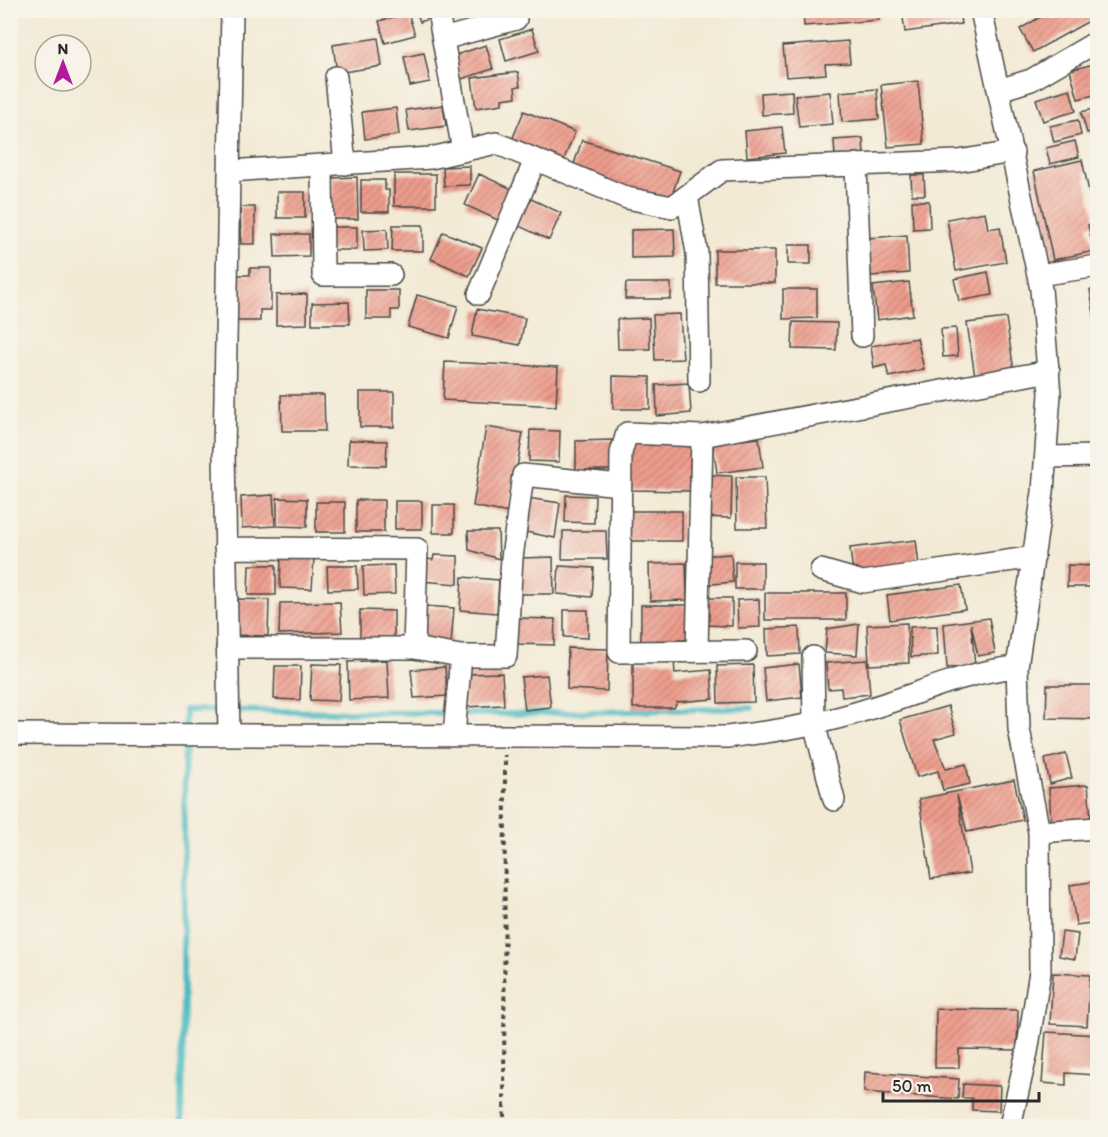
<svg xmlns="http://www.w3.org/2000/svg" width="1108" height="1137" font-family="Itim,sans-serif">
  <defs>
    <pattern id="building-hatch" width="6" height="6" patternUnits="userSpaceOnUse" patternTransform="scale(1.5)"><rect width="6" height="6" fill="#ee9d8d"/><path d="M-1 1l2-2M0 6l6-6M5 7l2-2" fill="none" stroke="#c18073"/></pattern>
  </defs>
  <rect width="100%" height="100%" fill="#f7f3e8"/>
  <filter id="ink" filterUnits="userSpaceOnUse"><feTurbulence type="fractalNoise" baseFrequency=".0167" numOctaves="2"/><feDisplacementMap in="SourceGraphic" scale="12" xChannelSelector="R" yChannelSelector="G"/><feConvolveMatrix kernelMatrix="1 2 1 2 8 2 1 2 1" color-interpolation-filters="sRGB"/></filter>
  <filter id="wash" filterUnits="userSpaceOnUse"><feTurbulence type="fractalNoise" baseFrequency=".008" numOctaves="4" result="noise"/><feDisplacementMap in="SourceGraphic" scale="24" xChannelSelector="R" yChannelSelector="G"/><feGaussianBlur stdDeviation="1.35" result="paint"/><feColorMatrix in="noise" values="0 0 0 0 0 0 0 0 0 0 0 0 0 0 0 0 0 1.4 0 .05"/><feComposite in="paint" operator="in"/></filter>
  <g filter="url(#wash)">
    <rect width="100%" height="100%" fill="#f3ead5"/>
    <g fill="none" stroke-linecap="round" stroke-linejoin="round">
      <path stroke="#4ebcc3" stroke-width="6" d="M 182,1126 L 185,710 L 509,714 L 751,708"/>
    </g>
    <g id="blocks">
      <path fill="url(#building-hatch)" d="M 416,10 L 431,10 L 434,17 L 420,22 Z
        M 440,10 L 472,10 L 472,11 L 443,20 Z
        M 803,10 L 878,10 L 879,20 L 804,26 Z
        M 902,10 L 959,10 L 961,24 L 905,32 Z
        M 1052,10 L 1098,10 L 1098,16 L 1033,52 L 1020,29 Z
        M 408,13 L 415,35 L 385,43 L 379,21 Z
        M 532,29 L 539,51 L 506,61 L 500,39 Z
        M 378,38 L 382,66 L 337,73 L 333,45 Z
        M 848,41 L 850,63 L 825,64 L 826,74 L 786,77 L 783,46 Z
        M 486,45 L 493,69 L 461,79 L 453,56 Z
        M 424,53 L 430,82 L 410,86 L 404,57 Z
        M 1098,63 L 1098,94 L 1078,99 L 1070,70 Z
        M 518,72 L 520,86 L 515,87 L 516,97 L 502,99 L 502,104 L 476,108 L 472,78 Z
        M 918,81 L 924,144 L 888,147 L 881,85 Z
        M 877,89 L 879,119 L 842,122 L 840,92 Z
        M 1070,89 L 1076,111 L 1043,121 L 1036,99 Z
        M 792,91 L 793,113 L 762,115 L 761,93 Z
        M 830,92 L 833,124 L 799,127 L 795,95 Z
        M 443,105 L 446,126 L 409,131 L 406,110 Z
        M 396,108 L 399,135 L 365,139 L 362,112 Z
        M 1098,108 L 1098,131 L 1087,133 L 1081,112 Z
        M 524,111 L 575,132 L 562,164 L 511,142 Z
        M 1078,120 L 1081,135 L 1054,142 L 1050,126 Z
        M 782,127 L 785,153 L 747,157 L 745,131 Z
        M 863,138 L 864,156 L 835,158 L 834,140 Z
        M 582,140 L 680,171 L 670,201 L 572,170 Z
        M 1075,141 L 1079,157 L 1050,164 L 1046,148 Z
        M 1082,160 L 1096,223 L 1088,225 L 1094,251 L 1053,260 L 1034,171 Z
        M 470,166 L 470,185 L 444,186 L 443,167 Z
        M 394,174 L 436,174 L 436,206 L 394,206 Z
        M 479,174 L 514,190 L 500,221 L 465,205 Z
        M 911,175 L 924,175 L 925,195 L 912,195 Z
        M 357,177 L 358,219 L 327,219 L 326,194 L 333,194 L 332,178 Z
        M 361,180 L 385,180 L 385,190 L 389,190 L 389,212 L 361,212 Z
        M 277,192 L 305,192 L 305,218 L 277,218 Z
        M 529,198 L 561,213 L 549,240 L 517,225 Z
        M 912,201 L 929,201 L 930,228 L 913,229 Z
        M 240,207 L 255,207 L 255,244 L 241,244 Z
        M 985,212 L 988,229 L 1000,227 L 1006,262 L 956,271 L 947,219 Z
        M 393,225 L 423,225 L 423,251 L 392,251 Z
        M 328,227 L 357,227 L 357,250 L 328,250 Z
        M 387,229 L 388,250 L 364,251 L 363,230 Z
        M 674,229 L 675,257 L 631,258 L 631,230 Z
        M 443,232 L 482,248 L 469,276 L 431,259 Z
        M 274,234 L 309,234 L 309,256 L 275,257 Z
        M 907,235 L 909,273 L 871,276 L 868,238 Z
        M 788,245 L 811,245 L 811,264 L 788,264 Z
        M 715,250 L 775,250 L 775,283 L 715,283 Z
        M 250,268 L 271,268 L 271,310 L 260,310 L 260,321 L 236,321 L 236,275 L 250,275 Z
        M 988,272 L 992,295 L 959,301 L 954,279 Z
        M 909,282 L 913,315 L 877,320 L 873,286 Z
        M 626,283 L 671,283 L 671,299 L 625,299 Z
        M 783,289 L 817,289 L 817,318 L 783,319 Z
        M 1098,289 L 1098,320 L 1095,320 L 1090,290 Z
        M 366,290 L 399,290 L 399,310 L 391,310 L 391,319 L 366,319 Z
        M 307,294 L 307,324 L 276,325 L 276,295 Z
        M 417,295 L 458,306 L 449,338 L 408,327 Z
        M 349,302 L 350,324 L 312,324 L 312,303 Z
        M 477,309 L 525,318 L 520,345 L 472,336 Z
        M 680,314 L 683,359 L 655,360 L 653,315 Z
        M 649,318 L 650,349 L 618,349 L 617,319 Z
        M 1006,318 L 1014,371 L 975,377 L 967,323 Z
        M 793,322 L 837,323 L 836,350 L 792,349 Z
        M 956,328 L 958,356 L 943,357 L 941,329 Z
        M 917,338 L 924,369 L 889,377 L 886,365 L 874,368 L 871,346 Z
        M 445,362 L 558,367 L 556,406 L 443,400 Z
        M 613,376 L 650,377 L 650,409 L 613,409 Z
        M 689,383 L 691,413 L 657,416 L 656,385 Z
        M 360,392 L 394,392 L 394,427 L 360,427 Z
        M 281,395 L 324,395 L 325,431 L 282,431 Z
        M 486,427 L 523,433 L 509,513 L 473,506 Z
        M 530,430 L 560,431 L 559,462 L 529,461 Z
        M 759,438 L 763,467 L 717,473 L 713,443 Z
        M 349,440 L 387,441 L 386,466 L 348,465 Z
        M 612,440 L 612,470 L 576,470 L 576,441 Z
        M 630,443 L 691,445 L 690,491 L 629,490 Z
        M 702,475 L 732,476 L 731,518 L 700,517 Z
        M 736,477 L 765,477 L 767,528 L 737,528 Z
        M 273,495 L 275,526 L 242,528 L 241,497 Z
        M 566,495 L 595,496 L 594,523 L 565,522 Z
        M 277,498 L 307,499 L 307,527 L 277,526 Z
        M 527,498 L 560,503 L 555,538 L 521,531 Z
        M 356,500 L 384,500 L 384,532 L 356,532 Z
        M 395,501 L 422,501 L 422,529 L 395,529 Z
        M 316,502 L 345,502 L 345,532 L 316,532 Z
        M 433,505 L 454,505 L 454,533 L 433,533 Z
        M 625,511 L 682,511 L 682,541 L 625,541 Z
        M 468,531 L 498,531 L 499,559 L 469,550 Z
        M 563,531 L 606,531 L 607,559 L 562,559 Z
        M 916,540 L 919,566 L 853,574 L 850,548 Z
        M 731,554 L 733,582 L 702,585 L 700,556 Z
        M 434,555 L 458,556 L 458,584 L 420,581 L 421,558 L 433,560 Z
        M 281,557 L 314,558 L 312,589 L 280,588 Z
        M 553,557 L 554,594 L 521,594 L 521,558 Z
        M 735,562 L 763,562 L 763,589 L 735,589 Z
        M 686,563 L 687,600 L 650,601 L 649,564 Z
        M 249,565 L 276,565 L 276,595 L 248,595 Z
        M 394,565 L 395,594 L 364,595 L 363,566 Z
        M 1068,565 L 1098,566 L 1098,587 L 1067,587 Z
        M 327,566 L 357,566 L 358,589 L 328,590 Z
        M 559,566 L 594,568 L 592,597 L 557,594 Z
        M 462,577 L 499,580 L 497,613 L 460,610 Z
        M 961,585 L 965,609 L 890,620 L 887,595 Z
        M 765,593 L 846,593 L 846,620 L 765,620 Z
        M 702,598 L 732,598 L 732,626 L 702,625 Z
        M 235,599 L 269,600 L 268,636 L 235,635 Z
        M 759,599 L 760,627 L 738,628 L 737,600 Z
        M 340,602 L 342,632 L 279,634 L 280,603 Z
        M 641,605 L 688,605 L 689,640 L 641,641 Z
        M 422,606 L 454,608 L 451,644 L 419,642 Z
        M 360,610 L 394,611 L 394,638 L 360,638 Z
        M 564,610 L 588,610 L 588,638 L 564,637 Z
        M 514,618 L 555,619 L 554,645 L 513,644 Z
        M 989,618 L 995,653 L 978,656 L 971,624 L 975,666 L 947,668 L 944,624 Z
        M 907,623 L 909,663 L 869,665 L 867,625 Z
        M 859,624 L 857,655 L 825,653 L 827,629 Z
        M 937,626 L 938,655 L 911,657 L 910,627 Z
        M 799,627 L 800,654 L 767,656 L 766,629 Z
        M 568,648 L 608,649 L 607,691 L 567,689 Z
        M 387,660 L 389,698 L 349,700 L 348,662 Z
        M 867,660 L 870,694 L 842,697 L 841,688 L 828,689 L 826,663 Z
        M 633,661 L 674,661 L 675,673 L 711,670 L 713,699 L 677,702 L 674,708 L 633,708 Z
        M 312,664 L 341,665 L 339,701 L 310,700 Z
        M 799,664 L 802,697 L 766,701 L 763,668 Z
        M 753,665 L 754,702 L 718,703 L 717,666 Z
        M 275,666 L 301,666 L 300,700 L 274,699 Z
        M 445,667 L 447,696 L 414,698 L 411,670 Z
        M 502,673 L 504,705 L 465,707 L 464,674 Z
        M 547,675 L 551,707 L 525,710 L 521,677 Z
        M 1047,685 L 1098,685 L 1098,719 L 1046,718 Z
        M 948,706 L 956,733 L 934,739 L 946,769 L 966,764 L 970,784 L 943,790 L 938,771 L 917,777 L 900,720 Z
        M 1066,754 L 1072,778 L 1050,784 L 1045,759 Z
        M 1014,780 L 1023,820 L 967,832 L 957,795 L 970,873 L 931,879 L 919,799 Z
        M 1088,785 L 1091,819 L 1051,822 L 1049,788 Z
        M 1098,881 L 1098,922 L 1076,925 L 1070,885 Z
        M 1062,932 L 1078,934 L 1075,959 L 1059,956 Z
        M 1053,973 L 1090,975 L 1087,1026 L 1050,1024 Z
        M 936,1009 L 1018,1010 L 1017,1050 L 959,1049 L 959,1068 L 935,1068 Z
        M 1046,1032 L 1098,1035 L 1095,1075 L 1066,1073 L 1066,1085 L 1042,1083 Z
        M 865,1072 L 959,1079 L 958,1099 L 864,1092 Z
        M 963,1084 L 1000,1086 L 999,1111 L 972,1110 L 972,1098 L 962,1098 Z"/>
    </g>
  </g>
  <g filter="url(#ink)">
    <use href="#blocks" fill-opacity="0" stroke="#494844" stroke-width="1.5"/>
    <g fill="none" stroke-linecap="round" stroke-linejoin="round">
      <g stroke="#494844" stroke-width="24">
        <path id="minor" d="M 981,10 L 1041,289 L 1050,394 L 1043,492 L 1017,667 L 1019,729 L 1039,832 L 1040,972 L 1027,1052 L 1010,1126
          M 440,23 L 463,151
          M 443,39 L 516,19
          M 336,77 L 345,164
          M 999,90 L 1031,80 L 1098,41
          M 856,164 L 862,336
          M 322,165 L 323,275 L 391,275
          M 229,171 L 431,158 L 496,143 L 627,198 L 672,207 L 722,170 L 958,161 L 1013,152
          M 687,196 L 697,253 L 699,381
          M 1038,275 L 1098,266
          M 479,294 L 535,160
          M 1047,457 L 1098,456
          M 225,548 L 417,549 L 414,648 L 227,648
          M 821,570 L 863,582 L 1034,557
          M 414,648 L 461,656
          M 697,651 L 702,436
          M 746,651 L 619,652 L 621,453 L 627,433 L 702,436 L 1049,371
          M 813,657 L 814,723 L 834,800
          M 10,734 L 727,737 C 772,732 818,725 862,711 C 914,696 963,672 1017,667
          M 229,735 L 224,452 L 232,10
          M 454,735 L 461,656 L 506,656 L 512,558 L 523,475 L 620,485
          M 1039,832 L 1098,828"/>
      </g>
      <path stroke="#494844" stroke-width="4" stroke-dasharray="4.5 4.5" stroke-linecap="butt" d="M 504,1126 L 505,755"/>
      <use href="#minor" stroke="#fff" stroke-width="21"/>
    </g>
  </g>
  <rect width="1108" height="1137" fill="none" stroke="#f7f3e8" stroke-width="36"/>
  <g transform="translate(63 63)"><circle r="28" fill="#f7f3e8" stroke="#a5a39c" stroke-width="1.5"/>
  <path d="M0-4.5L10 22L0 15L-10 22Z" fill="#b5179e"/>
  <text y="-9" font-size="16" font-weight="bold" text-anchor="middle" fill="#2b2b2b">N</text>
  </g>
  <path d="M883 1092v9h156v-9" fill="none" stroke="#2b2b2b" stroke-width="3"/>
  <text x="892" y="1092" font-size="18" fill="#2b2b2b" stroke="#f7f3e8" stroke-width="4.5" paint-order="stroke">50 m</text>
</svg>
